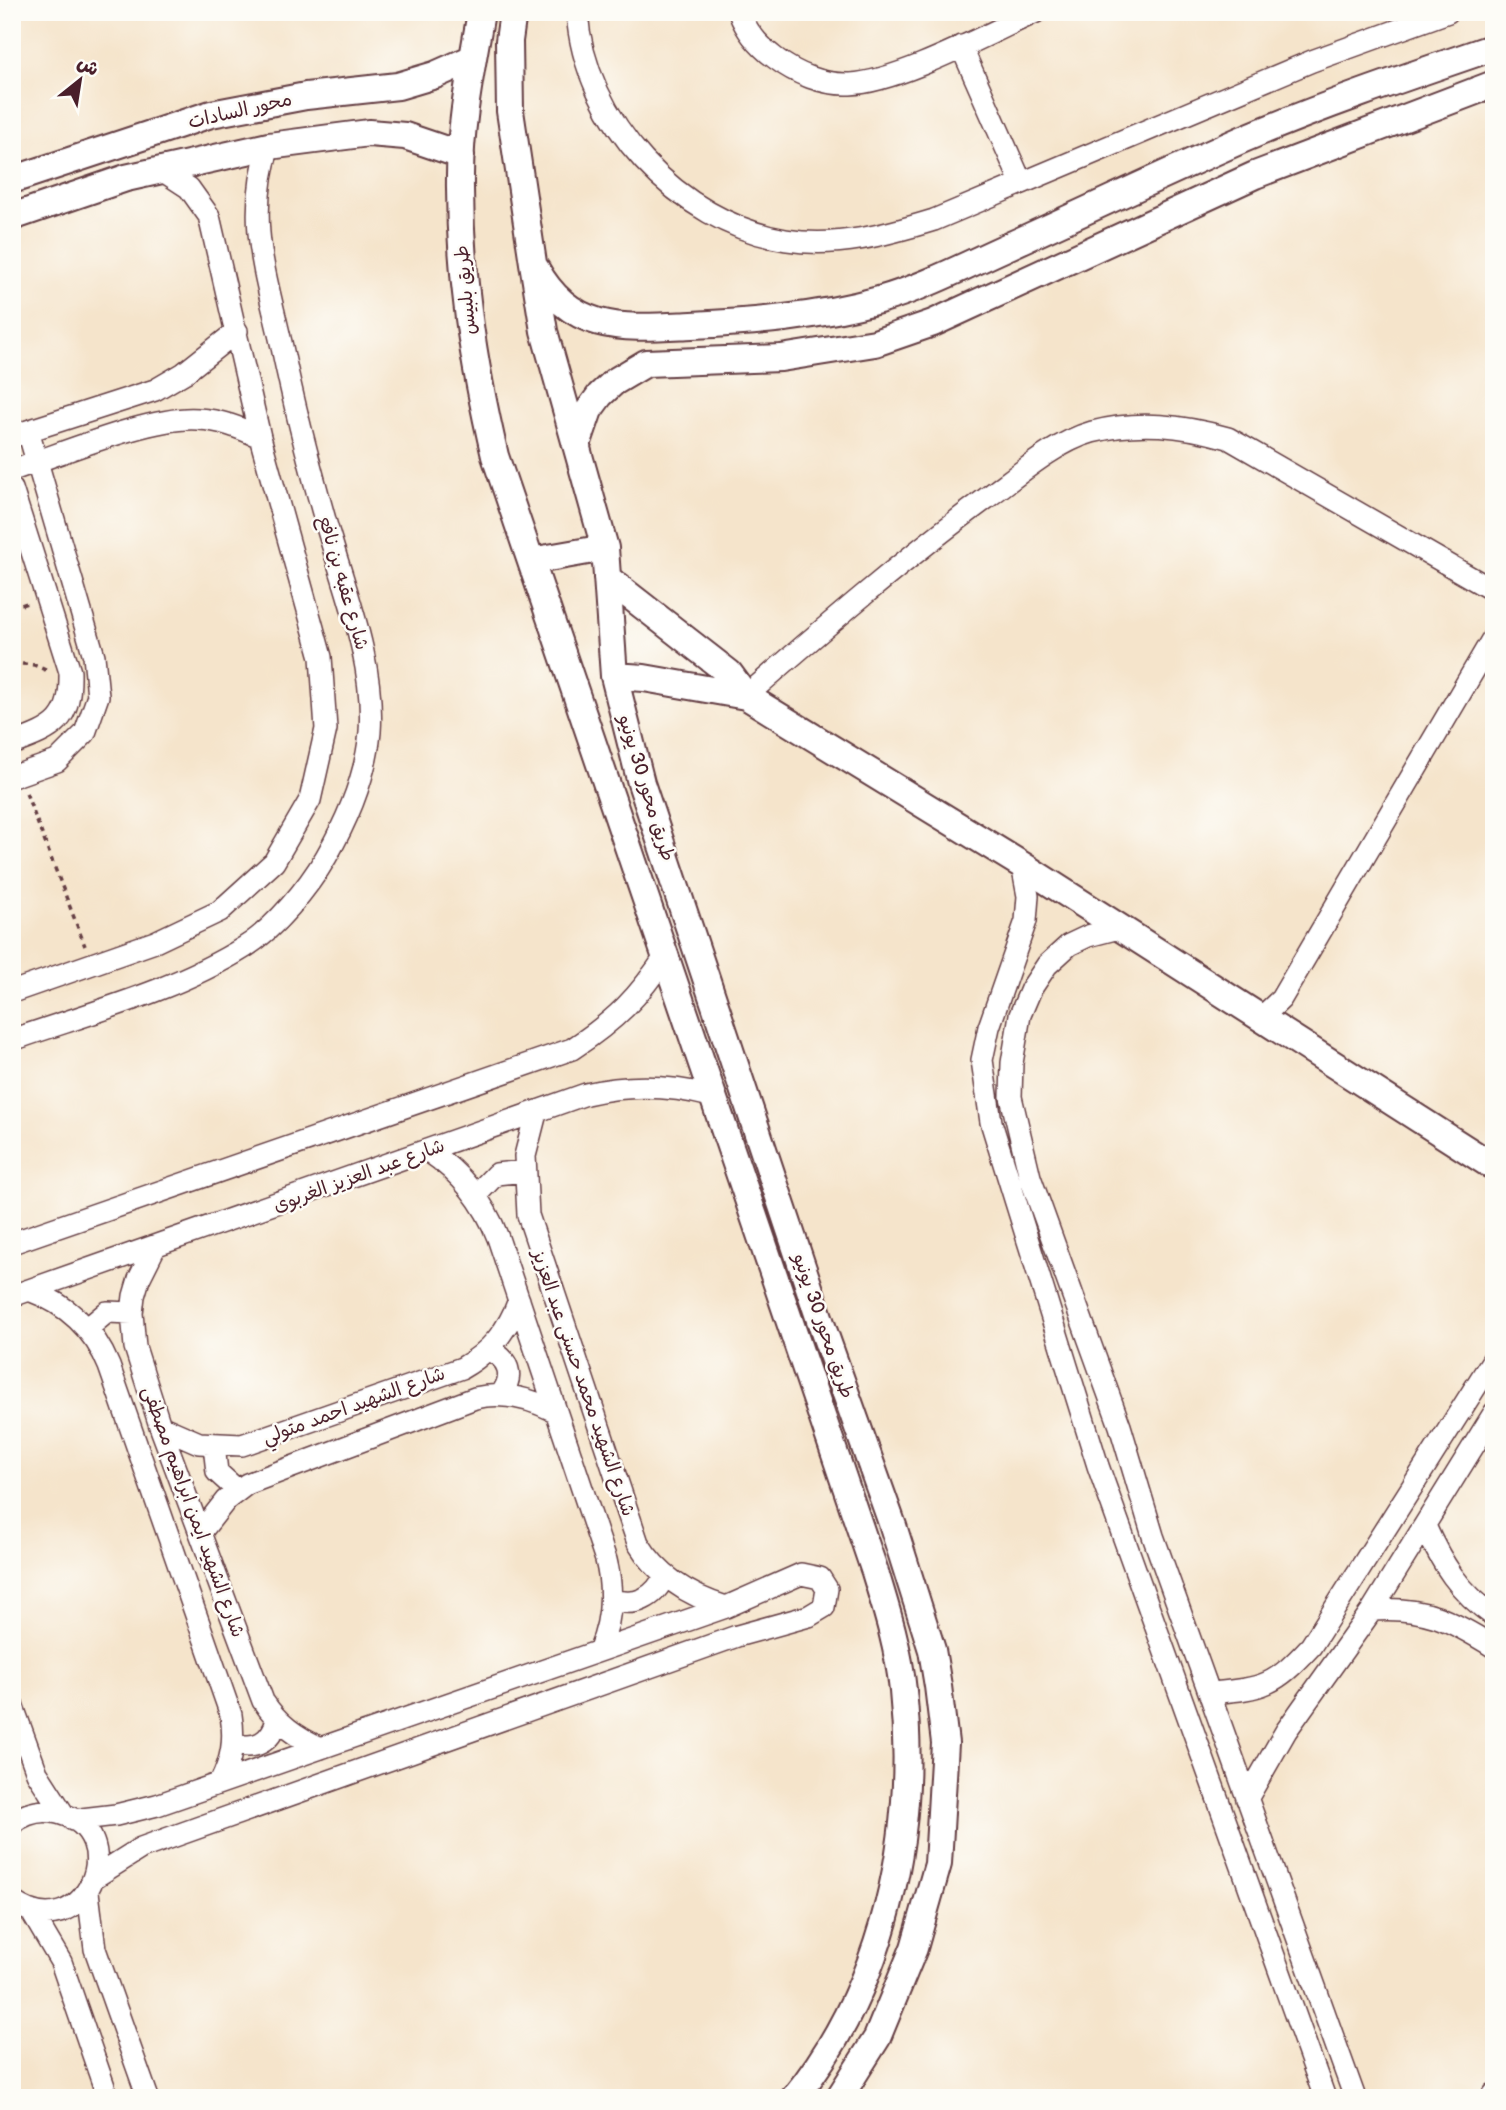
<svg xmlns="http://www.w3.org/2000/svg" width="1506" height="2110" font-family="'Balsamiq Sans','Playpen Sans Arabic',sans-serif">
  <rect width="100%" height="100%" fill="#fdfcf7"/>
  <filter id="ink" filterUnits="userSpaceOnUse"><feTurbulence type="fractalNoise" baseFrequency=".0143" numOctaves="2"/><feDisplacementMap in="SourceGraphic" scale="14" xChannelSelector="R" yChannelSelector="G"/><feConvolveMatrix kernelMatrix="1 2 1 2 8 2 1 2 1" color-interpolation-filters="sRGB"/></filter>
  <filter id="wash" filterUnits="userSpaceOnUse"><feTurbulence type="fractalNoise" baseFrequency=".00686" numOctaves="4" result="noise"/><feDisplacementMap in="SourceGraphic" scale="28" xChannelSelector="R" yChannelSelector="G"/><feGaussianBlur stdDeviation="1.57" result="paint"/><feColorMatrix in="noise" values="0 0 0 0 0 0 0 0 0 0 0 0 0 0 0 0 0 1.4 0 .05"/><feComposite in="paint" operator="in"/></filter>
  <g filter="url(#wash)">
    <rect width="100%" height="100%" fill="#f5e4cb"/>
  </g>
  <g filter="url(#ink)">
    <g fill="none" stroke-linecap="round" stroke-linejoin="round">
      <g stroke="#643d43" stroke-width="24">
        <path id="minor" d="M 577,12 C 584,121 679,223 786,240 C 838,248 885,235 934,220 L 1312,61 L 1448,12
          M 739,12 C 746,31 759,46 775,58 C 796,74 823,85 850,84 C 899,82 989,33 1036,12
          M 961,46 L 1021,182
          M 12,436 L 155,390 L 184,373 L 237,331
          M 12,470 C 59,455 153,415 198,419 C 221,420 240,428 260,437
          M 12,489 L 70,672 C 71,721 56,728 12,744
          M 746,696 C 825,627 904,559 988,497 C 1018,475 1056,442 1092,432 C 1138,420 1182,425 1228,438 L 1494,591
          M 12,777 L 57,761 L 85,733 L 98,696 L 94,656 L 28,431
          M 1022,865 L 1028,896 L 1026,921 L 989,1027 L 982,1060 L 991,1122 L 1098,1466 L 1325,2098
          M 1119,928 L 1088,936 L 1069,945 L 1047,965 L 1031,989 L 1020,1015 L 1012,1063 L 1011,1097 L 1030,1177 L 1120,1426 L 1153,1536 L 1355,2098
          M 12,992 L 155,942 L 220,911 L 274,862 L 310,800 L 326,729 L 321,657 L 260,437 L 209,216 L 189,188 L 160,169
          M 1261,1018 L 1281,999 L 1494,636
          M 12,1040 C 89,1013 175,991 245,947 C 275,928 308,888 326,857 C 348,819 366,776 370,732 C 375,661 344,588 325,520 C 309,463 294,405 282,347 C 266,274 245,220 269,146
          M 536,1113 L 525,1156 L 528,1215 L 638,1543 C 658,1576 689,1596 726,1607
          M 428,1151 C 461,1173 484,1201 498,1238 L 606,1560 C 614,1592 612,1621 599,1651
          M 476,1195 L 496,1174 L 524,1171
          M 12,1243 L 572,1049 C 615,1021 639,997 667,954
          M 154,1249 L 139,1279 L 134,1296 L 132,1313 L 135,1347 L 160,1426 L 263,1701 C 278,1724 296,1737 321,1748
          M 29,1290 C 67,1304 94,1329 109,1366 L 231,1715 C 235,1740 232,1760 220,1783
          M 12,1296 L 586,1094 C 629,1084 669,1085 711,1096
          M 88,1328 L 107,1312 L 132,1313
          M 487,1350 C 509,1357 515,1376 501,1394
          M 160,1426 L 199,1443 L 242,1445 L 462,1368 C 490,1352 508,1331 519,1300
          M 214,1446 L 217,1472 L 237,1490
          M 1425,1526 C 1442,1564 1459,1592 1494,1616
          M 201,1532 L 226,1500 L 247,1484 L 475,1398 C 503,1391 529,1398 555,1411
          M 611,1599 C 635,1608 655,1598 665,1575
          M 1372,1610 C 1424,1606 1451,1620 1494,1647
          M 1212,1693 C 1265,1688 1274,1686 1311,1646 L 1494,1358
          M 12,1704 L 37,1773 L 64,1815
          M 233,1743 C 255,1751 271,1742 277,1720
          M 1247,1799 L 1286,1731 L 1372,1610 L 1494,1413
          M 73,1820 L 116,1815 L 157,1805 L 726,1607 L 801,1574 L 820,1578 L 827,1589 L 824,1607 L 809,1616 L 737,1636 L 141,1848 L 95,1877
          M 12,1824 C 25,1813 41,1809 58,1813 C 135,1832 84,1953 12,1901
          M 88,1892 L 95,1949 L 148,2098
          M 31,1911 L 61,1962 L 108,2098
          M 1492,2098 L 1494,2094"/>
      </g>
      <g stroke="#643d43" stroke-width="30">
        <path id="tertiary" d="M 481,12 C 472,66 460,121 460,176 C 459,274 473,362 495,456 L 875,1572 C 887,1611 899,1650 903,1691 C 918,1831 885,1986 794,2098
          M 513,12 L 509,41 L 510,111 L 533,263 L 544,331 L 605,548 L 614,676 L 641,783 L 824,1332 L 893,1526 L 932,1650 L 938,1686 L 945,1743 L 938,1864 L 914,1948 L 877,2038 L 839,2098
          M 12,180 L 211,114 L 306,96 L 398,86 L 435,75 L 471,59
          M 12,217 L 126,178 L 269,146 L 369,133 L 405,136 L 461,155
          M 536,269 C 572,335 627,328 692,325 C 756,322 817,317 879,300 C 925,287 968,264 1011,245 C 1088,210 1164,174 1241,140 C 1323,105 1409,76 1494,47
          M 577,445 L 589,410 L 600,395 L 614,382 L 646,363 L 781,358 L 875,343 L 933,323 L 1255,175 L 1494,84
          M 531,561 L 605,548
          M 607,578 L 729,673 L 746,696 L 1022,865 L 1494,1167
          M 614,676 L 644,678 L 746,696"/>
      </g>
      <path stroke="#643d43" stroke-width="3.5" stroke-dasharray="5 5" stroke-linecap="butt" d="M 12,608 L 30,602
        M 12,663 L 34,665 L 50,672
        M 26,793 L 85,946"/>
      <use href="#minor" stroke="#fff" stroke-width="21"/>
      <use href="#tertiary" stroke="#fff" stroke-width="26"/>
    </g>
  </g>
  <g text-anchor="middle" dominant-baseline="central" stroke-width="5" stroke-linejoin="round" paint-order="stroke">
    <g font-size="19" fill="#4a1f2b" stroke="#fdfcf7">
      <text transform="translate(240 111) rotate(-13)">محور السادات</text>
      <text transform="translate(466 290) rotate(-95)">طريق بلبيس</text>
      <text transform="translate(343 583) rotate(74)">شارع عقبه بن نافع</text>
      <text transform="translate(646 788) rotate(73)">طريق محور 30 يونيو</text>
      <text transform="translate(359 1176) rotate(-20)">شارع عبد العزيز الغربوى</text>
      <text transform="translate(823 1326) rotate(71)">طريق محور 30 يونيو</text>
      <text transform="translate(583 1383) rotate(71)">شارع الشهيد محمد حسنى عبد العزيز</text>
      <text transform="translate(354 1406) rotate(-20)">شارع الشهيد احمد متولي</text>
      <text transform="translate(193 1512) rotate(70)">شارع الشهيد ايمن ابراهيم مصطفى</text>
    </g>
  </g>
  <rect width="1506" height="2110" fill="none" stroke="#fdfcf7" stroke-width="42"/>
  <g transform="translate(80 80) rotate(30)" stroke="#fdfcf7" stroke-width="5" paint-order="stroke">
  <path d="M0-5L12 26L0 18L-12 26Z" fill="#4a1f2b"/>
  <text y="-10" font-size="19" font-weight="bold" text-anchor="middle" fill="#4a1f2b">ش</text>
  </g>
</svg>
